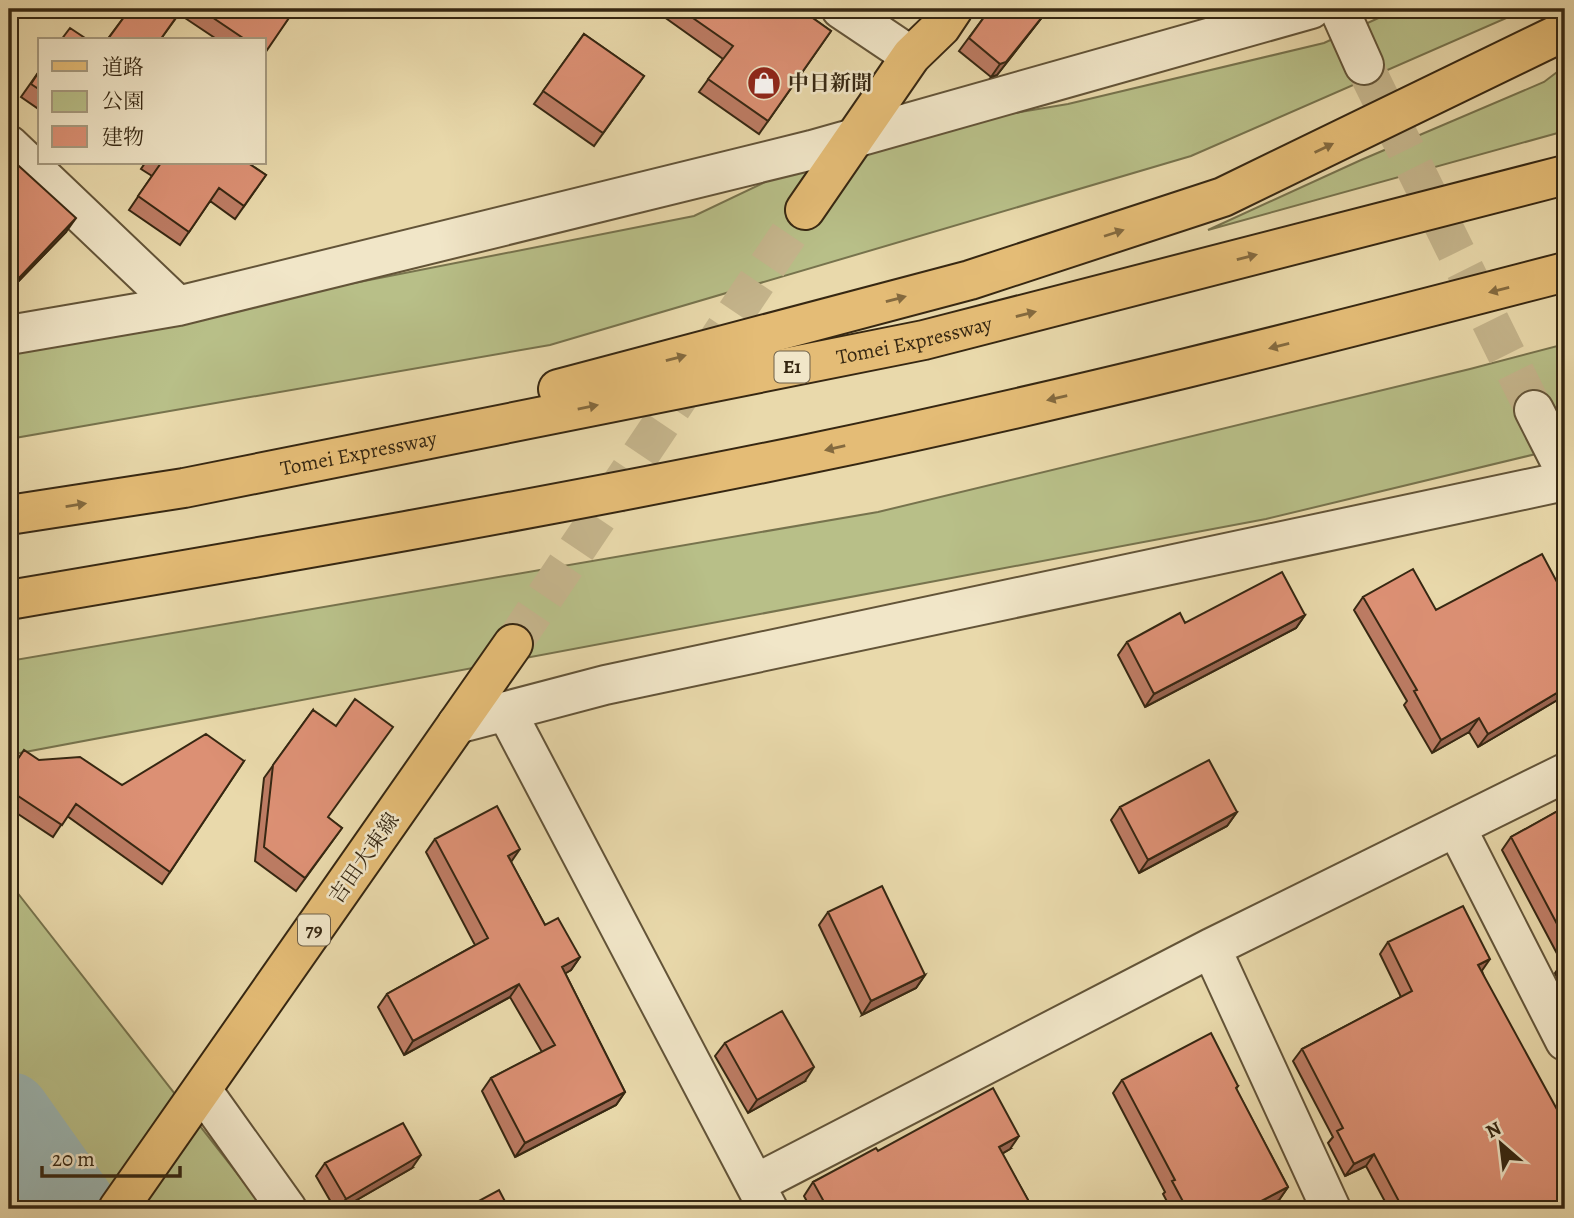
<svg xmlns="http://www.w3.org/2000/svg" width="1574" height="1218" font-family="Alegreya,'Noto Serif JP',serif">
  <rect width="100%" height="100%" fill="#e9d9ab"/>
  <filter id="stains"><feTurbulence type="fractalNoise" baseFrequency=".00286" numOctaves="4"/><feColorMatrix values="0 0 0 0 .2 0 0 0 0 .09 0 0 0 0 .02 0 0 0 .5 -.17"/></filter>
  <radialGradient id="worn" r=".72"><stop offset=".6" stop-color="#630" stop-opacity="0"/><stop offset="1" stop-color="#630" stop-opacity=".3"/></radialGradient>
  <path fill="#b8bf88" stroke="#77734d" stroke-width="2" d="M 1398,9 L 1527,9 L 1191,156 L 550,345 L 9,439 L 9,351 L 694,216 L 853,140 L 1068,104 L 1324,43 Z
    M 1565,66 L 1565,131 L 1208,230 L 1361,160 L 1544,82 Z
    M 1565,344 L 1565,447 L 1266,519 L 9,755 L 9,661 L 878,512 L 1470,369 Z
    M 9,882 L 265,1209 L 12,1209 L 9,1205 Z"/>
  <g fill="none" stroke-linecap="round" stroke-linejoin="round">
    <path stroke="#9cb7b4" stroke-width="82" d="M 9,1113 L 77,1209"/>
    <path stroke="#c5b58c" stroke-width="38" stroke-dasharray="38 19" stroke-linecap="butt" d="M 1364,65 L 1534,410"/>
    <path stroke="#c5b58c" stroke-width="38" stroke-dasharray="38 19" stroke-linecap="butt" d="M 513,644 L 805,210"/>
    <g stroke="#635438" stroke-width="42">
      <path id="minor" d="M 841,9 L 911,56
        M 1339,9 L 1364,65
        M 9,145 L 178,306
        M 9,335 L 178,306 L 812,150 L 1311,9
        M 1534,410 L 1565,471
        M 506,711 L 768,1209
        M 457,724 L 605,685 L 1565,481
        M 1456,827 L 1565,1041
        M 1211,948 L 1331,1209
        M 202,1090 L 287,1209
        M 755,1184 L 1211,948 L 1565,773"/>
    </g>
    <g stroke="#362712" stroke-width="42">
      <path id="major" d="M 805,210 L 911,56 L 941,27 L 953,9
        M 118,1209 L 513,644"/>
    </g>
    <g stroke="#362712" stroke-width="42">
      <g id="highway">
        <path d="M 558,389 L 970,280 L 1223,197 L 1565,31"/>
        <path id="s1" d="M 9,515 L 184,488 L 924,340 L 1565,175"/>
        <path d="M 9,600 C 274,555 539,509 803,455 C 1059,402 1312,338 1565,272"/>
      </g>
    </g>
    <use href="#minor" stroke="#f1e6c8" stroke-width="38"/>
    <use href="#major" stroke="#e4bc76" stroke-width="38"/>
    <use href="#highway" stroke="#e4bc76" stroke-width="38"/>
  </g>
  <path fill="#bd7c64" stroke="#362712" stroke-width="2" d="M 130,9 L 295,9 L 264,53 L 264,40 L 218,40 L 179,14 L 160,40 L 107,40 Z
    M 653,9 L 800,9 L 831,31 L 759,134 L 699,92 L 723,59 Z
    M 990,9 L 1043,16 L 997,75 L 991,77 L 959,51 Z
    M 584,34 L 644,76 L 594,146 L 534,104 Z
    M 40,70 L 40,110 L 21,97 Z
    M 9,157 L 66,232 L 9,291 Z
    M 145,163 L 248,163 L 266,175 L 235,219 L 210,201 L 180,245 L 129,210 L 152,176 L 141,169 Z
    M 1363,597 L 1436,610 L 1565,597 L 1565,710 L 1559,699 L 1478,747 L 1469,732 L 1432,753 L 1404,705 L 1407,701 L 1354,610 Z
    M 1305,615 L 1296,628 L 1145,707 L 1118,655 L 1127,642 L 1185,623 Z
    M 313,710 L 328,818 L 342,828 L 296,891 L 255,861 L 264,778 Z
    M 39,760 L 122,785 L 244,761 L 162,884 L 67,816 L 53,837 L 9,808 L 9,772 Z
    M 1120,807 L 1237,812 L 1227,826 L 1139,873 L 1111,820 Z
    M 1565,807 L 1565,993 L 1555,973 L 1562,963 L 1502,850 L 1511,837 Z
    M 435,839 L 511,862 L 545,925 L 580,957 L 571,970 L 565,973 L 625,1092 L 616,1105 L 515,1157 L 482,1091 L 491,1078 L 542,1052 L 510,997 L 404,1055 L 378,1007 L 387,994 L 475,945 L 426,852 Z
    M 828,912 L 925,975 L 916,988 L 862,1015 L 819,925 Z
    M 1388,942 L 1482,971 L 1565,1209 L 1389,1209 L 1366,1166 L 1345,1176 L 1328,1143 L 1333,1137 L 1293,1061 L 1302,1049 L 1401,997 L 1380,954 Z
    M 725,1043 L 805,1081 L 748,1113 L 715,1056 Z
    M 1122,1080 L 1238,1086 L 1236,1089 L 1288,1187 L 1279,1200 L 1262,1209 L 1171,1209 L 1163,1194 L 1165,1192 L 1113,1093 Z
    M 1010,1149 L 1002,1154 L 1033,1209 L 811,1209 L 804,1196 L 813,1182 L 878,1151 Z
    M 325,1163 L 412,1168 L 341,1209 L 335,1209 L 316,1176 Z"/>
  <path fill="#9a6551" stroke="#362712" stroke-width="2" d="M 1043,16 L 997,75 L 991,77 L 1000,64 Z
    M 76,218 L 66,232 L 9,291 L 19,278 Z
    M 1305,615 L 1296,628 L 1145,707 L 1154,694 Z
    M 1565,688 L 1565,691 L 1559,699 L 1478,747 L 1488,734 Z
    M 1479,718 L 1469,732 L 1432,753 L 1441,740 Z
    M 1237,812 L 1227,826 L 1139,873 L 1148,860 Z
    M 520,849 L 511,862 L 508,856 Z
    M 580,957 L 571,970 L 553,981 L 562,967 Z
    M 1490,959 L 1481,972 L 1478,965 Z
    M 925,975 L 916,988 L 862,1015 L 871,1001 Z
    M 519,984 L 510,997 L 404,1055 L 413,1041 Z
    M 814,1067 L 805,1081 L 748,1113 L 757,1100 Z
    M 625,1092 L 616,1105 L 515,1157 L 525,1143 Z
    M 1019,1136 L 1010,1149 L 989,1161 L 999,1147 Z
    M 1374,1154 L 1366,1166 L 1345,1176 L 1354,1164 Z
    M 421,1155 L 412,1168 L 341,1209 L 338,1209 L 346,1199 Z
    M 1288,1187 L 1279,1200 L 1262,1209 L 1246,1209 Z"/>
  <path fill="#dc9074" stroke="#362712" stroke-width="2" d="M 130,9 L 182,9 L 160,40 L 110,40 L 108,39 Z
    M 200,9 L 295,9 L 265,53 L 264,40 L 246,40 Z
    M 680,9 L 800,9 L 831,31 L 768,121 L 708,79 L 733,46 Z
    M 990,9 L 1034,9 L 1043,16 L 1006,62 L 1000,64 L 969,38 Z
    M 70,28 L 88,40 L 61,40 Z
    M 584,34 L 644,76 L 603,133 L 543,91 Z
    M 40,70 L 40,90 L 31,84 Z
    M 9,157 L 76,218 L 19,278 L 10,270 L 9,271 Z
    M 161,163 L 248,163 L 266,175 L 244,206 L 219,188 L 189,232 L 138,196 Z
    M 1542,554 L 1565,597 L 1565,688 L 1488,734 L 1479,718 L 1441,740 L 1414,691 L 1417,690 L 1363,597 L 1413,569 L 1436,610 Z
    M 1282,572 L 1305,615 L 1154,694 L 1127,642 L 1180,613 L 1185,623 Z
    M 355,699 L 393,727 L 328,817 L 342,828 L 305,878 L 264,847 L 273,765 L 313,710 L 336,726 Z
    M 206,734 L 244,761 L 170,872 L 76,804 L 62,825 L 9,790 L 9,772 L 24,750 L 39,760 L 80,757 L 122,785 Z
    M 1209,760 L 1237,812 L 1148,860 L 1120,807 Z
    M 497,806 L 520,849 L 508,856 L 545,925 L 558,918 L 580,957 L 562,967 L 625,1092 L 525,1143 L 491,1078 L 555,1045 L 519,984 L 413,1041 L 387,994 L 488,938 L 435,839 Z
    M 1565,807 L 1565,939 L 1511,837 Z
    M 882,886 L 925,975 L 871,1001 L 828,912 Z
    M 1463,906 L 1490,959 L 1478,965 L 1565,1124 L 1565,1209 L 1403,1209 L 1374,1154 L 1354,1164 L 1337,1131 L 1343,1128 L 1302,1049 L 1412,991 L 1388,942 Z
    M 782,1011 L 814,1067 L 757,1100 L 725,1043 Z
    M 1211,1033 L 1238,1086 L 1236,1088 L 1288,1187 L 1246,1209 L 1187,1209 L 1172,1181 L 1175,1180 L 1122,1080 Z
    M 993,1088 L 1019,1136 L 999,1147 L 1033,1209 L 828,1209 L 813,1182 L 876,1148 L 878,1151 Z
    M 403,1123 L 421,1155 L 346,1199 L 325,1163 Z
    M 499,1190 L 509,1209 L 464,1209 Z"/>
  <defs><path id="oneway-solid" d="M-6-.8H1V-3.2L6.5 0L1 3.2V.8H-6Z" transform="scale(1.75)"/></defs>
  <g fill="#846a3f">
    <use href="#oneway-solid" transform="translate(1324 148) rotate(-26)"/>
    <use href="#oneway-solid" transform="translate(1114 233) rotate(-18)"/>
    <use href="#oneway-solid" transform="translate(1247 257) rotate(-14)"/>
    <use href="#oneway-solid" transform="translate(1499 290) rotate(166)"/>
    <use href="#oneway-solid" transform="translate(896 299) rotate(-15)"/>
    <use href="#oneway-solid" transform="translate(1026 314) rotate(-14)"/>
    <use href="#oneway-solid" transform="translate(1279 346) rotate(166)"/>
    <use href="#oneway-solid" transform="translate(676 358) rotate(-15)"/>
    <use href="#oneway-solid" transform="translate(1057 398) rotate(167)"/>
    <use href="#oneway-solid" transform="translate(588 407) rotate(-11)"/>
    <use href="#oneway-solid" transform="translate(835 448) rotate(167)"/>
    <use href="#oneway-solid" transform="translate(76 505) rotate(-9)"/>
  </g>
  <defs>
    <g id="shop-disc" transform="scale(1.75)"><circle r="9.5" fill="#8f2418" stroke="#f1e6c8"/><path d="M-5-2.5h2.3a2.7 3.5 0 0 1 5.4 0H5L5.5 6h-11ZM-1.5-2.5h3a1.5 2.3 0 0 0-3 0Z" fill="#fff"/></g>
  </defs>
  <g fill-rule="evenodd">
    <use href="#shop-disc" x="764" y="83"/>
  </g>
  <g text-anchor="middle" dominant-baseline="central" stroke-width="5" stroke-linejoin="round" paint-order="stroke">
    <g fill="#f1e6c8" stroke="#6e6049" stroke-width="2">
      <rect x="774.5" y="351.5" width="35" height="31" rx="5"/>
      <rect x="298" y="914.5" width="32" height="31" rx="5"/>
    </g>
    <g font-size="19" font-weight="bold" fill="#362712">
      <text x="792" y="367">E1</text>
      <text x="314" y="930">79</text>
    </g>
    <g font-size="21" font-weight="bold" fill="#362712" stroke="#f1e6c8" text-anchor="start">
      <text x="788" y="83">中日新聞</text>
    </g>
    <g font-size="21" fill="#362712" stroke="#f1e6c8">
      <text stroke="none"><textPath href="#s1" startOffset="922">Tomei Expressway</textPath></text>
      <text stroke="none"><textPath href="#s1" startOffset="355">Tomei Expressway</textPath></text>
      <text transform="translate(364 858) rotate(-55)">吉田大東線</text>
    </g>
  </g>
  <rect width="1574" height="1218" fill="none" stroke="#e9d9ab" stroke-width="35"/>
  <rect x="10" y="10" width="1553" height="1197" fill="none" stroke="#362712" stroke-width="3.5"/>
  <rect x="18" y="18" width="1539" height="1183" fill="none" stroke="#362712" stroke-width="2"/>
  <rect x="38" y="38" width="228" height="126" fill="#f1e6c8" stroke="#a69a7f" stroke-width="2"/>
  <rect x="52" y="61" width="35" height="10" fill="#e4bc76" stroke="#a69a7f" stroke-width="2"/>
  <text x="102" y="74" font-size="21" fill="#362712">道路</text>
  <rect x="52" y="91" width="35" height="21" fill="#b8bf88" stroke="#a69a7f" stroke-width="2"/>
  <text x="102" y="108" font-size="21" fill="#362712">公園</text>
  <rect x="52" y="126" width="35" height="21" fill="#dc9074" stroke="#a69a7f" stroke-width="2"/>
  <text x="102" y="144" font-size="21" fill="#362712">建物</text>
  <g transform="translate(1501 1144) rotate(332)" stroke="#f1e6c8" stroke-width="5" paint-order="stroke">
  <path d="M0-5L12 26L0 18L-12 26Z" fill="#362712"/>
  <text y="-10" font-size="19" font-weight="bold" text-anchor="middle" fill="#362712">N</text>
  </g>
  <path d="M42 1166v10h138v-10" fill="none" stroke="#362712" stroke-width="3.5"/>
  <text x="52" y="1166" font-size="21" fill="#362712" stroke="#f1e6c8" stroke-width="5" paint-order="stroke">20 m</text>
  <rect width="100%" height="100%" filter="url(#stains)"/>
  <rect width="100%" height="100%" fill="url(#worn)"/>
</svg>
